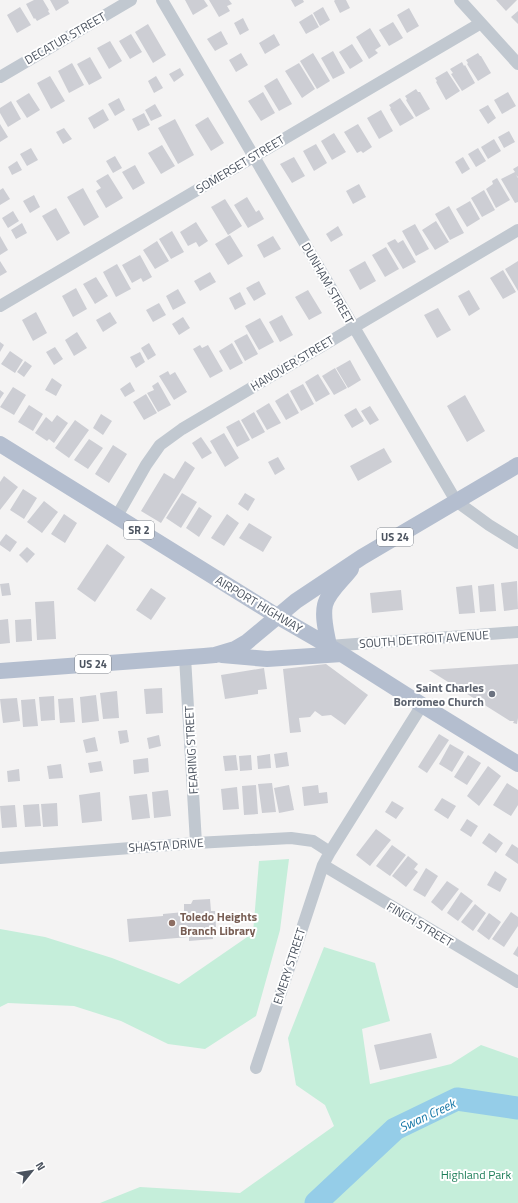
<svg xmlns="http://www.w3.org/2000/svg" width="518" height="1203" font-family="'Titillium Web',sans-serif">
  <rect width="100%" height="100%" fill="#f4f3f3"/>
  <path fill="#c5eeda" d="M 289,859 L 280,930 L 256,1016 L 205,1049 L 168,1044 L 121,1021 L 74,1006 L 8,1003 L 0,1007 L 0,929 L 45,937 L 112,958 L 179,984 L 253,933 L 259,861 Z
    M 324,947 L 375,963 L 390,1021 L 362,1029 L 370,1084 L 451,1064 L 481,1045 L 518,1058 L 518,1203 L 100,1203 L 140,1187 L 240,1193 L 334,1126 L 325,1105 L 296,1085 L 288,1038 Z"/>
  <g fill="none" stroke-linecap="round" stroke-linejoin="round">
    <path stroke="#95cde8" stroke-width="23" d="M 316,1203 L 395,1129 L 457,1099 L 518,1108"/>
  </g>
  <path fill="#cdced4" d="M 34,0 L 43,0 L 49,10 L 48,11 L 50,14 L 37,21 L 35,18 L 34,19 L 26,4 Z
    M 50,0 L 68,0 L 69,3 L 56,11 Z
    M 185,0 L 204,0 L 208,6 L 193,15 Z
    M 209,0 L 229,0 L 232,4 L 227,6 L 230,11 L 219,17 Z
    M 291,0 L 303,0 L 304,2 L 295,7 Z
    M 335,0 L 346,0 L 350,8 L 340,13 L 334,1 Z
    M 496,0 L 517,0 L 506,11 Z
    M 20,7 L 31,25 L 17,33 L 7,15 Z
    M 323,7 L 330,20 L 320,26 L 313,13 Z
    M 409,8 L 419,26 L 407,33 L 397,15 Z
    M 518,11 L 518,24 L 511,17 Z
    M 312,14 L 319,27 L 306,34 L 299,22 Z
    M 243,18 L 249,30 L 240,35 L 234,23 Z
    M 393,22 L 403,38 L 389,46 L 379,30 Z
    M 148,24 L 166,55 L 153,63 L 135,32 Z
    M 370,28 L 381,46 L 375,50 L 378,53 L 369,59 L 356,37 Z
    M 221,31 L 228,44 L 215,51 L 207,39 Z
    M 131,34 L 142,52 L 130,59 L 119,41 Z
    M 274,34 L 280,45 L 265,54 L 259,43 Z
    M 110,41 L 122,61 L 109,69 L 97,48 Z
    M 352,44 L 363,61 L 350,69 L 339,52 Z
    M 333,51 L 345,73 L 333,79 L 321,58 Z
    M 241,53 L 248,65 L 236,72 L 229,60 Z
    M 313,53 L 330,81 L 317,89 L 300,61 Z
    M 478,53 L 480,56 L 481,56 L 491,73 L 478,81 L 467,64 L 468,63 L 466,60 Z
    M 90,57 L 102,78 L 89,85 L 77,64 Z
    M 462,62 L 464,66 L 465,65 L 475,83 L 462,91 L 451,74 L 453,73 L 450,69 Z
    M 72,63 L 84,85 L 69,93 L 58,71 Z
    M 299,63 L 315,89 L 302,98 L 285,71 Z
    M 180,68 L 184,75 L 174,82 L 169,74 Z
    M 447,71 L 460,91 L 446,100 L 436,82 L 437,81 L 435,78 Z
    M 50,76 L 65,101 L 51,109 L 37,83 Z
    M 156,76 L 163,88 L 154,93 L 148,81 Z
    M 277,78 L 292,104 L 279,111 L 264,86 Z
    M 416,89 L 418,92 L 420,92 L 430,109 L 416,117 L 406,100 L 407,99 L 405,96 Z
    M 263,92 L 275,113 L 261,121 L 248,101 Z
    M 508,92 L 516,106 L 502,114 L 494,100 Z
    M 29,93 L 40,110 L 27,118 L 16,101 Z
    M 119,98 L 125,110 L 115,116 L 108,104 Z
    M 400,98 L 414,118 L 400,126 L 390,109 L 391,108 L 389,105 Z
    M 11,101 L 21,119 L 8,127 L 0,113 L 0,108 Z
    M 155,104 L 162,116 L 151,121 L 145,110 Z
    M 488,105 L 496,118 L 488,124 L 479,110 Z
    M 103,109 L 109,120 L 94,129 L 88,118 Z
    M 381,110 L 393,131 L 379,139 L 367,118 Z
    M 144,113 L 150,125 L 138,131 L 132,119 Z
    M 208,117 L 224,143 L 211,151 L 195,125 Z
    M 175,119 L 194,155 L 178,164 L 158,128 Z
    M 0,124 L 8,137 L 0,142 Z
    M 358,124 L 372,147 L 363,153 L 361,151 L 357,153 L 344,132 Z
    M 64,128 L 72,139 L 63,144 L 56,132 Z
    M 509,131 L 515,142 L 504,148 L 498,137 Z
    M 334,133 L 346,152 L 332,160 L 321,141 Z
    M 494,139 L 501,151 L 488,159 L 481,147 Z
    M 316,144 L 327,163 L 314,171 L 303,151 Z
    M 162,145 L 175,166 L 161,174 L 148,153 Z
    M 31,148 L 38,160 L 27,166 L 20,154 Z
    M 478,148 L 486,161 L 476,167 L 468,154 Z
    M 115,156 L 122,168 L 113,173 L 106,161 Z
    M 294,157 L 305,176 L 292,183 L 280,164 Z
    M 463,157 L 470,169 L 462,174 L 455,162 Z
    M 17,161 L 22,170 L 12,175 L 8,167 Z
    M 135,165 L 145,183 L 133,190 L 122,172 Z
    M 518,166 L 518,177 L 516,175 L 518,178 L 518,202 L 515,203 L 501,179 L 515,172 L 513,169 Z
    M 108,174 L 123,198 L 106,208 L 96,191 L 101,188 L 96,181 Z
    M 497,178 L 510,200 L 496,208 L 486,189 L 493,184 L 492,181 Z
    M 359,184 L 366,197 L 353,204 L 346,191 Z
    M 3,188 L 10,199 L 0,205 L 0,190 Z
    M 83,188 L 99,217 L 84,226 L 67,197 Z
    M 484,190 L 495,210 L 482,217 L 471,198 Z
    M 34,195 L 40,207 L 30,213 L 23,201 Z
    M 247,197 L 256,212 L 259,210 L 264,219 L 248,228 L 234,205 Z
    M 225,199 L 242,226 L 228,235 L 211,207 Z
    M 470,201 L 480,219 L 467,227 L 456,209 Z
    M 449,206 L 464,233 L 450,240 L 435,214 Z
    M 56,208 L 70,233 L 57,241 L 42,216 Z
    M 13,211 L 19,221 L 8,228 L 2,218 Z
    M 436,221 L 449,242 L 435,250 L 422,230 Z
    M 196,222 L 208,241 L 199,247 L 196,242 L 188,246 L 180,232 Z
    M 22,223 L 27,233 L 16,239 L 11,230 Z
    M 415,224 L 429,249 L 416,256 L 402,231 Z
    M 338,226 L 343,235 L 331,242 L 326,234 Z
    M 172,231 L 184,252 L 171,259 L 159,239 Z
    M 230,235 L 243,256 L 228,265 L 215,244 Z
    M 0,236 L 8,250 L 0,255 Z
    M 273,236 L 281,249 L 264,258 L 257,245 Z
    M 395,239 L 398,243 L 403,240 L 416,262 L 403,269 L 387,243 Z
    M 157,241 L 169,261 L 155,269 L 143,250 Z
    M 386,247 L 399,269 L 385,277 L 372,255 Z
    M 140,255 L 152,277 L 143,282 L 141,278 L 132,283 L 122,265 Z
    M 0,261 L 7,272 L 0,276 Z
    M 365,261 L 376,281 L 360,290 L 349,270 Z
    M 518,261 L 518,291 L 505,269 Z
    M 117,264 L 131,289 L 116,297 L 103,272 Z
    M 503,270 L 516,292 L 503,299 L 490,278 Z
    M 210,272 L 216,282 L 200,291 L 194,281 Z
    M 96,277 L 108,296 L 95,304 L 83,284 Z
    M 259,281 L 266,294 L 254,301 L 246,288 Z
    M 76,288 L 87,309 L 73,317 L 62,296 Z
    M 178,289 L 186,303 L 173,310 L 166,296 Z
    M 308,290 L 322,313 L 309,320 L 295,297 Z
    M 469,290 L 480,309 L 469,316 L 458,296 Z
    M 240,292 L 246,304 L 235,310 L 229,298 Z
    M 159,303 L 166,315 L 153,322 L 146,310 Z
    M 438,308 L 451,330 L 437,338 L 424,315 Z
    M 36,312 L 47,333 L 33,341 L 22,320 Z
    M 110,312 L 117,323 L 103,332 L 96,320 Z
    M 282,315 L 293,335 L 280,342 L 269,322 Z
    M 183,317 L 190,328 L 179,335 L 172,324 Z
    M 260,318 L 274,342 L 259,350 L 245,326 Z
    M 77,332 L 87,348 L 74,356 L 65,340 Z
    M 247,334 L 258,354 L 245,361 L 234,341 Z
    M 0,342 L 4,345 L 0,352 Z
    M 149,343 L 156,355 L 148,360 L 141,348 Z
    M 232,343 L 243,363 L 230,370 L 219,351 Z
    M 200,345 L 202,348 L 208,345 L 223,371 L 210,378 L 193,349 Z
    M 55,347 L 63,359 L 54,365 L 46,352 Z
    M 10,351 L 23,360 L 15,373 L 1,364 Z
    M 140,352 L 145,362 L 136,368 L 130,357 Z
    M 350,360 L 361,380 L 348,388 L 336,368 Z
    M 25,361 L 32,366 L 24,377 L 17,372 Z
    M 335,368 L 347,388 L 334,395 L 322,376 Z
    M 168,371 L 170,375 L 175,372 L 187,392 L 174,400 L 159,376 Z
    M 318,374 L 330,394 L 316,402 L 305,382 Z
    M 52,378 L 62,385 L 56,396 L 45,390 Z
    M 130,382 L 135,391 L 125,397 L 120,389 Z
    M 158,382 L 171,405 L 158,412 L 147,393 L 154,390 L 152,386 Z
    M 303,384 L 314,404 L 301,411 L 290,391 Z
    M 13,387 L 26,395 L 14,415 L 0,407 Z
    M 0,390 L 4,393 L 0,399 Z
    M 288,393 L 299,413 L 286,420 L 275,401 Z
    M 146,394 L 157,413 L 144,420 L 133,402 Z
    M 465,395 L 485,431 L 467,442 L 447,406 Z
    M 269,403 L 281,423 L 267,430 L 256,411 Z
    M 29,405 L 43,414 L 33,431 L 18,422 Z
    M 370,406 L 379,420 L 370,425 L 361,411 Z
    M 356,408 L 364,421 L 352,428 L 344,415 Z
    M 254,412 L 265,432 L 252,439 L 241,420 Z
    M 101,414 L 112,421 L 103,435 L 93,428 Z
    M 57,415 L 68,423 L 54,443 L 49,439 L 47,441 L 35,433 L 46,417 L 52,422 Z
    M 75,420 L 89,430 L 69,458 L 55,448 Z
    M 239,420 L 250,440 L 237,447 L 226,427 Z
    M 224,433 L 239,458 L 225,467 L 210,441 Z
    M 201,437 L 212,453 L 202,459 L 192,443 Z
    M 89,439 L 103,448 L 88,469 L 74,460 Z
    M 113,445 L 127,454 L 109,483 L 95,474 Z
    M 384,448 L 392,462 L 358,481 L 350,466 Z
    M 278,457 L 285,469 L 275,475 L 268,462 Z
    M 185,461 L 195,468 L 161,523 L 141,511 L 164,473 L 174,479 Z
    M 4,476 L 18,487 L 0,510 L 0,482 Z
    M 23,489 L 37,498 L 24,519 L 10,510 Z
    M 182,493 L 197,502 L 181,528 L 166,518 Z
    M 245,493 L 255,499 L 248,511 L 238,504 Z
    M 44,501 L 58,512 L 42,533 L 27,522 Z
    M 199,507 L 212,516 L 199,537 L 186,528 Z
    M 64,514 L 77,523 L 65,543 L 51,534 Z
    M 227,514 L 239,523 L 224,546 L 211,538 Z
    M 249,523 L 272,537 L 263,552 L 239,538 Z
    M 6,534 L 17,542 L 10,552 L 0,545 L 0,542 Z
    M 107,544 L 125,557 L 95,602 L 77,589 Z
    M 27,547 L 35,554 L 27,563 L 19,555 Z
    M 517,581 L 518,609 L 504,611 L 501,583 Z
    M 9,583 L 11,595 L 2,596 L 0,584 Z
    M 494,584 L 496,611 L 480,612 L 478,586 Z
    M 472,585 L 475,613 L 459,614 L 456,587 Z
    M 151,588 L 166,598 L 151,620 L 136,610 Z
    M 401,590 L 403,610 L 372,613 L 370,593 Z
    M 54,601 L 56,639 L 37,640 L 35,602 Z
    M 8,619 L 10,643 L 0,644 L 0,620 Z
    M 31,619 L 32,641 L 16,642 L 15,620 Z
    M 326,664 L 368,695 L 345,725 L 331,715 L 322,716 L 315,711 L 310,717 L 299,718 L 301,732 L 290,733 L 283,669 Z
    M 518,664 L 518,718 L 517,724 L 513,723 L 514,721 L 510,721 L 429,670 Z
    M 264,668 L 267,689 L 258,690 L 258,694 L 225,699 L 221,675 Z
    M 162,688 L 163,713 L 146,714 L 144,689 Z
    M 117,691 L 119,718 L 103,719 L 100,693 Z
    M 96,695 L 99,721 L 82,723 L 80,697 Z
    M 54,696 L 55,720 L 41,721 L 39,697 Z
    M 17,698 L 20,721 L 3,723 L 0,699 Z
    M 73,698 L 75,722 L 60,723 L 58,699 Z
    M 35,699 L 38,726 L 23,727 L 21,700 Z
    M 127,730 L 129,742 L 120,744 L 118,731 Z
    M 439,734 L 449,740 L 427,773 L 418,767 Z
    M 159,735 L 161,746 L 149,749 L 147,738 Z
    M 95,737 L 98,751 L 86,753 L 83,740 Z
    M 450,744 L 464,752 L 452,772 L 439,764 Z
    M 287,752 L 289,766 L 276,768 L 274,754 Z
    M 270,754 L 271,768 L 258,769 L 257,756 Z
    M 236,755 L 238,770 L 225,771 L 223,756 Z
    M 251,755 L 252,770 L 240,771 L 239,756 Z
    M 468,755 L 481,763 L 467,785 L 454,777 Z
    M 148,758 L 149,772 L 134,774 L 133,760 Z
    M 101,761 L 103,771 L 90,773 L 88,763 Z
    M 61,764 L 63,778 L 49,779 L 47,766 Z
    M 488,766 L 501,776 L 479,806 L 467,796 Z
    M 19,769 L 20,781 L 8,782 L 7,771 Z
    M 272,783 L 276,812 L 262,813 L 258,784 Z
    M 507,783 L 518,790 L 518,805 L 511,816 L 493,805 Z
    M 256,785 L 258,814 L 244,815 L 242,786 Z
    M 289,785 L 294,810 L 279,813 L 274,788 Z
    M 318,785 L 319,793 L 327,792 L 328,803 L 304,806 L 302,787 Z
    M 237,787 L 239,809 L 223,810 L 221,789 Z
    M 168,790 L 171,816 L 154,818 L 152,792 Z
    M 100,792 L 102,821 L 82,823 L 79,795 Z
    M 147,794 L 150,818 L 132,820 L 129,796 Z
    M 442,798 L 456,806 L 448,819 L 434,810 Z
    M 392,801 L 404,808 L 396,819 L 385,812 Z
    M 57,803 L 58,826 L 43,827 L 41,804 Z
    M 39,804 L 41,826 L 25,827 L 23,805 Z
    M 15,805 L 17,827 L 2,828 L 0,806 Z
    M 467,819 L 478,826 L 471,837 L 460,830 Z
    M 376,829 L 391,840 L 370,866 L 356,855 Z
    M 489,833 L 503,843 L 496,853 L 482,843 Z
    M 512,844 L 518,848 L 518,864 L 505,855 Z
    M 392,845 L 406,855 L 390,876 L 376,866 Z
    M 408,856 L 418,864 L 414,869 L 418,872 L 406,887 L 392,876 Z
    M 426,868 L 438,876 L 425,897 L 413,890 Z
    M 495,871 L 507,879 L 500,892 L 487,885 Z
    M 447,881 L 459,889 L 442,911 L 431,902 Z
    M 461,892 L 473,901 L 458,921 L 447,913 Z
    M 210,899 L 211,911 L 215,911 L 216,927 L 212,927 L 213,939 L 189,941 L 189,937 L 129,942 L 127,919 L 163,916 L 163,914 L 184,912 L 184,904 L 191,904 L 193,900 Z
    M 475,904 L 486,913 L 473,931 L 461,922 Z
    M 511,912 L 518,917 L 518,926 L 504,947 L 492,939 Z
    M 489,913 L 501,922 L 489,940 L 477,931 Z
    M 518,946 L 518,957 L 513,954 Z
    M 431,1033 L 437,1058 L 380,1070 L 374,1045 Z"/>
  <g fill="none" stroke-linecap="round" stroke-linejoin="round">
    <path stroke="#c1c8d0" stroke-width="12" d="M 162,0 L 456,501 L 489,525 L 518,543
      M 460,0 L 518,64
      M 0,77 L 131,0
      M 0,306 L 481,23
      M 117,516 L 146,465 L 160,445 L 182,429 L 518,230
      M 329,646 L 518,632
      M 185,657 L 196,843
      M 0,858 L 196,843 L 291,838 L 313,841 L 330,852
      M 323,865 L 518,982
      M 256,1068 L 323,865 L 330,852 L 422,705"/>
    <path stroke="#b4becf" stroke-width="16" d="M 0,444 L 277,616 L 329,646 L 422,705 L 518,764
      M 329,646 C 327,634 322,618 325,605 C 328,592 343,580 351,569
      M 222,655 L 267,659 L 342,654
      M 0,671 L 204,656 L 215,655 L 235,649 L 247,642 L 296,601 L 362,557 L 518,465"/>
  </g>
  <circle fill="#6b7280" stroke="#fff" stroke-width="1.5" cx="492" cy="694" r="4"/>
  <circle fill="#8d6e63" stroke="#fff" stroke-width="1.5" cx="172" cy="923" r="4"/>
  <g text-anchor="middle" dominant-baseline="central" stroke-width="4" stroke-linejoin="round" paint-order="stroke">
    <g fill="#fff" stroke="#81878f" stroke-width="1">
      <rect x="124" y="521" width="30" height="18" rx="3"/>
      <rect x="377" y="528" width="36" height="18" rx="3"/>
      <rect x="75" y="655" width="36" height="18" rx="3"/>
    </g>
    <g font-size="11" font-weight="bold" fill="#4b535f">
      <text x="139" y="530">SR 2</text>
      <text x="395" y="537">US 24</text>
      <text x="93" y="664">US 24</text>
    </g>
    <g font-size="12" fill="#4b535f" stroke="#fff">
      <text transform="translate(65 38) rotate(-30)">DECATUR STREET</text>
      <text transform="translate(240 164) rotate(-31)">SOMERSET STREET</text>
      <text transform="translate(328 283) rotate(60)">DUNHAM STREET</text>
      <text transform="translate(292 363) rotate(-31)">HANOVER STREET</text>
      <text transform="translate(259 604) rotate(31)">AIRPORT HIGHWAY</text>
      <text transform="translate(424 639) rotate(-4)">SOUTH DETROIT AVENUE</text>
      <text transform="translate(191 750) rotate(-93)">FEARING STREET</text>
      <text transform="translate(166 845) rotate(-4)">SHASTA DRIVE</text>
      <text transform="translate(420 924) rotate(31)">FINCH STREET</text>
      <text transform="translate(289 966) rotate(-72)">EMERY STREET</text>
    </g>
    <g font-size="12" font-weight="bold" fill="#5b616d" stroke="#fff" text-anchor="end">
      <text x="484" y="687">Saint Charles<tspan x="484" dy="14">Borromeo Church</tspan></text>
    </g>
    <g font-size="12" font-weight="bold" fill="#785e54" stroke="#fff" text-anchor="start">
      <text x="180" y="916">Toledo Heights<tspan x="180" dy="14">Branch Library</tspan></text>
    </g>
    <g font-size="12" fill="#1e7e59" stroke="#fff">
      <text x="476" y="1174">Highland Park</text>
    </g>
    <g font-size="13" font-style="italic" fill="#1677a7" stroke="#fff">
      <text transform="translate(427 1115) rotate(-25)">Swan Creek</text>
    </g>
  </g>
  <g transform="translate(32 1171) rotate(60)" stroke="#ffffff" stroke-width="3" paint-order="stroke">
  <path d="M0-3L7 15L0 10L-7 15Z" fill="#4b535f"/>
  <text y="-6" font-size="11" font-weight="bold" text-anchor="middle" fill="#4b535f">N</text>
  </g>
</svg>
